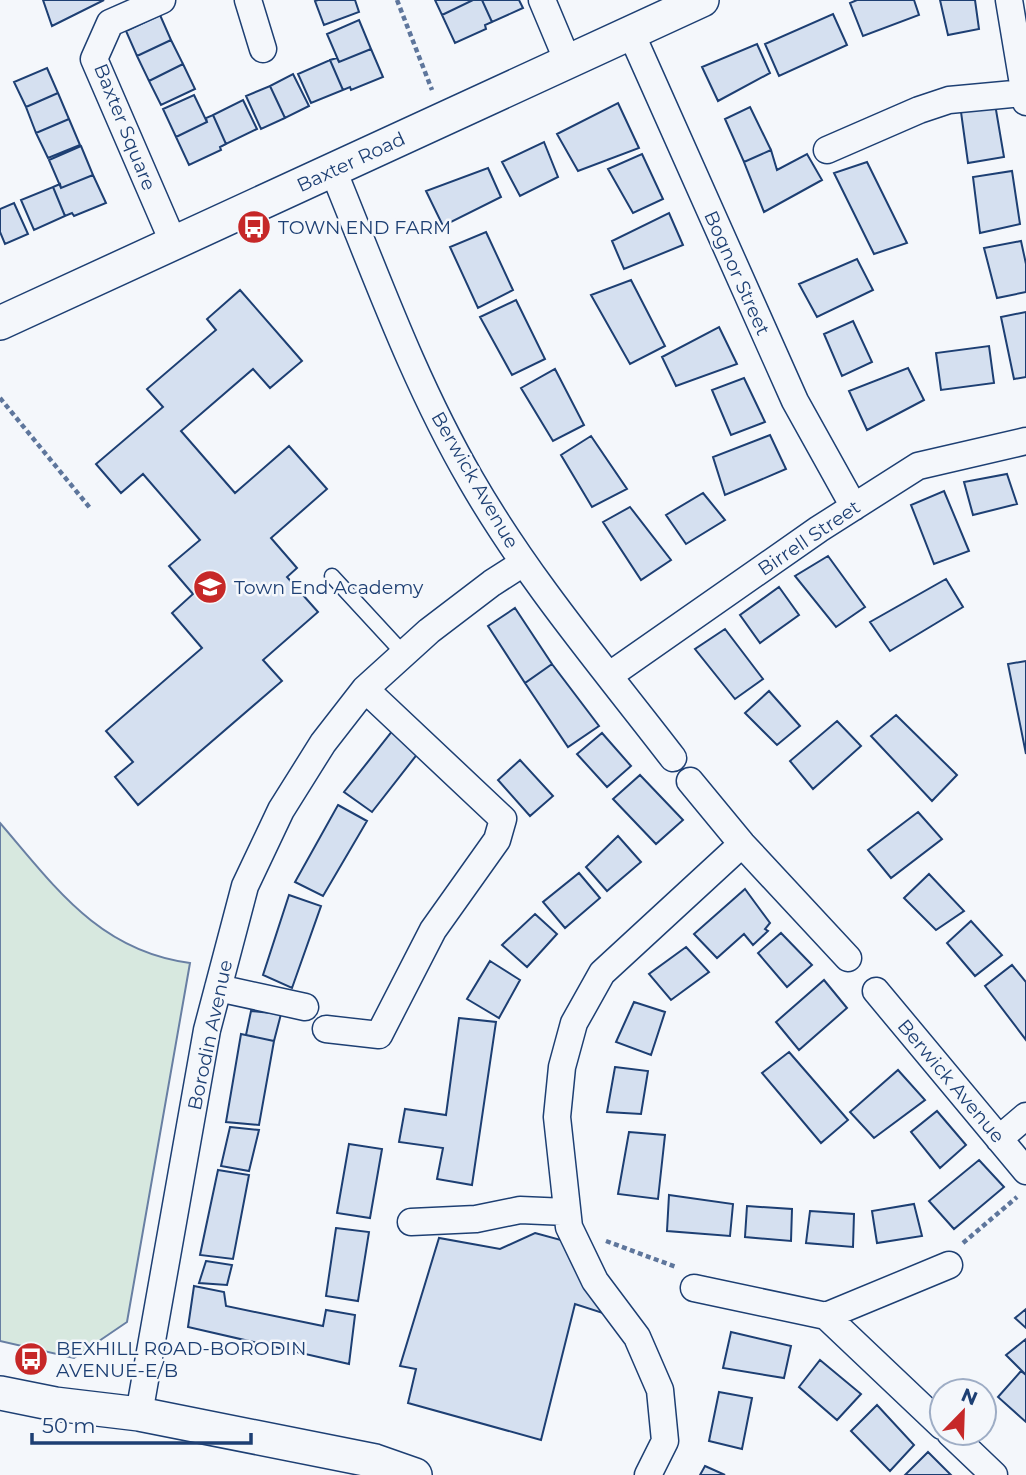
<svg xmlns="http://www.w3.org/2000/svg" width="1026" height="1475" font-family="Montserrat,sans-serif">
  <rect width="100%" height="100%" fill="#f4f7fb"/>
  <path fill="#d7e8df" stroke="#687fa3" stroke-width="2" d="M 0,823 C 55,887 99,951 190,963 L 127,1322 L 74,1358 L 0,1341 Z"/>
  <path fill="#d5e0f0" stroke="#1d3f73" stroke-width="2" d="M 43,0 L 104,0 L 52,26 Z
    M 318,0 L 355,0 L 359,12 L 324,25 L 315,1 Z
    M 435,0 L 473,0 L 442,15 Z
    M 473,0 L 482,0 L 492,22 L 485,25 L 486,29 L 455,43 L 442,15 Z
    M 482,0 L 519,0 L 523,8 L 492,22 Z
    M 857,0 L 914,0 L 919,15 L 863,36 L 850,3 Z
    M 940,0 L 975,0 L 979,29 L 948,35 Z
    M 833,14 L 847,45 L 779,76 L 765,44 Z
    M 160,15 L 171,40 L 137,56 L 126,31 Z
    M 359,20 L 371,49 L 339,62 L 327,34 Z
    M 171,40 L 183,64 L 149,81 L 137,56 Z
    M 757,44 L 770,73 L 718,101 L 702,67 Z
    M 371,49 L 383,77 L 351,90 L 350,87 L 343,90 L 330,60 L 337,58 L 339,62 Z
    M 330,60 L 343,90 L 311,103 L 298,74 Z
    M 183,64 L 195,89 L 161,105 L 149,81 Z
    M 47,68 L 58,93 L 26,107 L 14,82 Z
    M 293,74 L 309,106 L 285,118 L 270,86 Z
    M 270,86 L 285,118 L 261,129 L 246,96 Z
    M 58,93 L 69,119 L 36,133 L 26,107 Z
    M 194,95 L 207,122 L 176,137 L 163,109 Z
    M 243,100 L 257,129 L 226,144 L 213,115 Z
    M 618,103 L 639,148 L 578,171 L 557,134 Z
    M 995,104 L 1004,157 L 968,163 L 961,112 Z
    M 750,107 L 771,150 L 744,162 L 725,119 Z
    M 213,115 L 226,144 L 220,147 L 221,150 L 189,165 L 176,137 L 207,122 L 206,118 Z
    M 69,119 L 80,145 L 48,158 L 36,133 Z
    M 544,142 L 558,177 L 520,196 L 502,162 Z
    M 81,146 L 93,175 L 61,188 L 49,160 Z
    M 771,150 L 777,170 L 807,154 L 822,180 L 764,212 L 744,162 Z
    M 642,154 L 663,199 L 633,213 L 608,169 Z
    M 867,162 L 907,243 L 874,254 L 834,173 Z
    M 488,168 L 501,197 L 443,226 L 426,191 Z
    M 1012,171 L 1020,224 L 980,233 L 973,177 Z
    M 93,175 L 106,203 L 74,216 L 72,213 L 65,216 L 53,187 L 60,184 L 61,188 Z
    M 53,187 L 65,216 L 34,230 L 21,200 Z
    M 14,203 L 28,234 L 5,244 L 0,232 L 0,209 Z
    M 669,213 L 683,245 L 624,269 L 612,241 Z
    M 486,232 L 513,290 L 478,308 L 450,247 Z
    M 1021,241 L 1026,264 L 1026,292 L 997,298 L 984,248 Z
    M 857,259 L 873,290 L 817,317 L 799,284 Z
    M 631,280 L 665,346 L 630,364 L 591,295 Z
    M 240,290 L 302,361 L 270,388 L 253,369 L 181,431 L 235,493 L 289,446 L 327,489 L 271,538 L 297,568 L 287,577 L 318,612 L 263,660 L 282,681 L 138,805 L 115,777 L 133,762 L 106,731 L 202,648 L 172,613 L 193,594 L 169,566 L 200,540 L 143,474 L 121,493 L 96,464 L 163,407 L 147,389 L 216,330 L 207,319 Z
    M 516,300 L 545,359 L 512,375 L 480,317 Z
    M 1026,312 L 1026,377 L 1014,379 L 1001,317 Z
    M 853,321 L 872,362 L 842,376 L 824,334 Z
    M 719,327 L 737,364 L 676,386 L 662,357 Z
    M 989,346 L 994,383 L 941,390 L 936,353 Z
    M 908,368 L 924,400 L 867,430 L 849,391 Z
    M 555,369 L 584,425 L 553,441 L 521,388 Z
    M 744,378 L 765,422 L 731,435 L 712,390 Z
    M 770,435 L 786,469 L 725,495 L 713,457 Z
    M 591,436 L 627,489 L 592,507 L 561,455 Z
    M 1007,474 L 1017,504 L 973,515 L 964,482 Z
    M 944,491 L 969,551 L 934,564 L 911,505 Z
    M 703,493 L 725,520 L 686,544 L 666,515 Z
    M 630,507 L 671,560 L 641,580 L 603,522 Z
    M 828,556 L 865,607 L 836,627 L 795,576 Z
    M 946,579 L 963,607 L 890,651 L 870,622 Z
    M 779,587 L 799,615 L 760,643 L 740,615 Z
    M 515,608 L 552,664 L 525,683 L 488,626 Z
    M 725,629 L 763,679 L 735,699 L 695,649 Z
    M 1026,661 L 1026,754 L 1008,664 Z
    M 552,664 L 599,726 L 568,747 L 525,683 Z
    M 769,691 L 800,726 L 777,745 L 745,713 Z
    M 896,715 L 957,775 L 932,801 L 871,736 Z
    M 837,721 L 861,746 L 813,789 L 790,761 Z
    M 397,725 L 422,748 L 372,812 L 344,792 Z
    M 602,733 L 631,766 L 607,787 L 577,754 Z
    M 520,760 L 553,796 L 530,816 L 498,780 Z
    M 640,775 L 683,820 L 656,844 L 613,799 Z
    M 338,805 L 367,821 L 323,896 L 295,882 Z
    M 918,812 L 942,839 L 891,878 L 868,850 Z
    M 618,836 L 641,862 L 607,891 L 586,867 Z
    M 579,873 L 600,898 L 565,928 L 543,902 Z
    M 929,874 L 964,911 L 936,930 L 904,898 Z
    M 745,889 L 770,923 L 765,929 L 768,931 L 753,945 L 744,934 L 717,958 L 694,934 Z
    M 289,895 L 321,906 L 292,988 L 263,975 Z
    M 535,914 L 557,934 L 527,967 L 502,945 Z
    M 971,921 L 1002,955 L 975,976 L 947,943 Z
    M 781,933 L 812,965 L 787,987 L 758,953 Z
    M 686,947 L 709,972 L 671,1000 L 649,974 Z
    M 490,961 L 520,980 L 499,1018 L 467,999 Z
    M 1012,965 L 1026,982 L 1026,1040 L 985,986 Z
    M 824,980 L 847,1008 L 799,1050 L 776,1022 Z
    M 634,1002 L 665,1012 L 651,1055 L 616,1042 Z
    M 251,1011 L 281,1014 L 274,1041 L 246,1035 Z
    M 459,1018 L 496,1022 L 472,1185 L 437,1179 L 443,1148 L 399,1142 L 405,1109 L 446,1115 Z
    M 241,1034 L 274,1041 L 259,1125 L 226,1122 Z
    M 789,1052 L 848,1120 L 821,1143 L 762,1073 Z
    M 615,1067 L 648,1071 L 641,1114 L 607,1112 Z
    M 898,1070 L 925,1100 L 874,1138 L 850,1112 Z
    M 937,1111 L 966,1145 L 940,1168 L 911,1132 Z
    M 230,1127 L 259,1130 L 249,1171 L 221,1166 Z
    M 629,1132 L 665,1135 L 658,1199 L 618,1194 Z
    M 349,1144 L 382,1149 L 370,1218 L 337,1213 Z
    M 979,1160 L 1004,1187 L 954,1229 L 929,1201 Z
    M 218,1170 L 249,1175 L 233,1259 L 200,1255 Z
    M 669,1195 L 733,1204 L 730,1236 L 667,1231 Z
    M 914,1204 L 922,1236 L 877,1243 L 872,1211 Z
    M 747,1206 L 792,1209 L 791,1241 L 745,1237 Z
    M 810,1211 L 854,1214 L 853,1247 L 806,1243 Z
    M 336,1228 L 369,1232 L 358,1301 L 326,1296 Z
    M 535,1233 L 561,1240 L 612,1316 L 575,1304 L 541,1440 L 408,1403 L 416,1369 L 400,1366 L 439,1238 L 500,1249 Z
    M 206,1261 L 232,1265 L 227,1285 L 199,1283 Z
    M 194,1286 L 224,1292 L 226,1306 L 323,1326 L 326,1310 L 355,1315 L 349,1364 L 188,1327 Z
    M 1026,1309 L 1026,1328 L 1015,1318 Z
    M 731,1332 L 791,1346 L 784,1378 L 723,1368 Z
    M 1026,1339 L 1026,1375 L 1006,1355 Z
    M 820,1360 L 861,1394 L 837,1420 L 799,1387 Z
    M 1021,1371 L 1026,1375 L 1026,1422 L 998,1397 Z
    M 719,1392 L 752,1398 L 742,1449 L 709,1441 Z
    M 877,1405 L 914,1445 L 890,1471 L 851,1431 Z
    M 928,1452 L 951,1475 L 905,1475 Z
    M 705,1466 L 725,1475 L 700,1475 Z"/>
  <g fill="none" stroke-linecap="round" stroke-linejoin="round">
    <g stroke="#1d3f73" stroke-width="17">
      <path id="service" d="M 332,576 L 404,654"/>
    </g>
    <g stroke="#1d3f73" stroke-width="29">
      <path id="minor" d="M 162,0 L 110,23 L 94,59 L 174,244
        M 248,0 L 263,49
        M 542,0 L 568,62
        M 1009,0 L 1026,102
        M 631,33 L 795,401 L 854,507
        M 827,150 L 919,110 L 949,100 L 1024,93
        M 333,170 C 376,275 414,382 471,480 C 528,579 603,667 673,758
        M 610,675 L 819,529 L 918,466 L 1026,441
        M 690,781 L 742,844 L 848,958
        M 218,988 L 305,1007
        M 876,991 L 1026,1171
        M 326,1029 L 379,1035 L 433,930 L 497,840 L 503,819 L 365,689
        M 999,1139 L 1026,1116
        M 411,1222 L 476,1219 L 520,1210 L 567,1212
        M 694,1288 L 826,1316 L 942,1426
        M 826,1316 L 949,1265
        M 139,1414 L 207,1030 L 245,886 L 281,810 L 323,743 L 365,689 L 429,631 L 492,583 L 523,563
        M 950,1433 L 994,1475
        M 648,1475 L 665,1441 L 660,1390 L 637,1337 L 595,1281 L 569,1227 L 557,1117 L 562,1067 L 574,1023 L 602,973 L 742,844"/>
    </g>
    <g stroke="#1d3f73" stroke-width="36">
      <path id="tertiary" d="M 0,323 L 702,0
        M 0,1393 L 55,1404 L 139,1414 L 375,1461 L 415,1475"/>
    </g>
    <path stroke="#5e769c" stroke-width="4.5" stroke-dasharray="5 3.5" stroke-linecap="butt" d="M 397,0 L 432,90
      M 0,398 L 90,508
      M 606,1241 L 676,1267
      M 963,1243 L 1017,1197"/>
    <use href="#service" stroke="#f4f7fb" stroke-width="14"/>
    <use href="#minor" stroke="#f4f7fb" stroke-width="26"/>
    <use href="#tertiary" stroke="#f4f7fb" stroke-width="33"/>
  </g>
  <defs>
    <g id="bus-disc" transform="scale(1.75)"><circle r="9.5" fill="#c62828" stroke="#f4f7fb"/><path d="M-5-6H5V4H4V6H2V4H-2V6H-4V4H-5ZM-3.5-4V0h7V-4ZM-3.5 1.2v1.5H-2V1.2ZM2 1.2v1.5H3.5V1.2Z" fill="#fff"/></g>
    <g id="school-disc" transform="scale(1.75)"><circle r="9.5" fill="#c62828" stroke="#f4f7fb"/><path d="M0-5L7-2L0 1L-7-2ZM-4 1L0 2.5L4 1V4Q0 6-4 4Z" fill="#fff"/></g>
  </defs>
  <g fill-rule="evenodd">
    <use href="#bus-disc" x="254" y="227"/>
    <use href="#school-disc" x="210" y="587"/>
    <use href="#bus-disc" x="31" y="1359"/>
  </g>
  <g text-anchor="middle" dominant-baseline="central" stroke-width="5" stroke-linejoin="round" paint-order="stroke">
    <g font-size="19" fill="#1d3f73" stroke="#f4f7fb">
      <text transform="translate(125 127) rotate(68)">Baxter Square</text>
      <text transform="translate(351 162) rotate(-25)">Baxter Road</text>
      <text transform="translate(737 273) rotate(66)">Bognor Street</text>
      <text transform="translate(475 480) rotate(60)">Berwick Avenue</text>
      <text transform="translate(809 538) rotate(-34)">Birrell Street</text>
      <text transform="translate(210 1035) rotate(-78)">Borodin Avenue</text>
      <text transform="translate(951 1081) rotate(50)">Berwick Avenue</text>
    </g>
    <g font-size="19" fill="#1d3f73" stroke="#f4f7fb" text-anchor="start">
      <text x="278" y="227">TOWN END FARM</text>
      <text x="234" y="587">Town End Academy</text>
      <text x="56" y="1348">BEXHILL ROAD-BORODIN<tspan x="56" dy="22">AVENUE-E/B</tspan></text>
    </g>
  </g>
  <g transform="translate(963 1412) rotate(23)"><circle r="33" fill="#f4f7fb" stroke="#9eadc5" stroke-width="2"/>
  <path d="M0-5L12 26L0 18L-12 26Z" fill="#c62828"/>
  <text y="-10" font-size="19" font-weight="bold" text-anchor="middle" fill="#1d3f73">N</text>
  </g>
  <path d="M32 1433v10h219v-10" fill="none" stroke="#1d3f73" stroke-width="3.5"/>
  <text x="42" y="1433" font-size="21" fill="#1d3f73" stroke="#f4f7fb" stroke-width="5" paint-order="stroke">50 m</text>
</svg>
